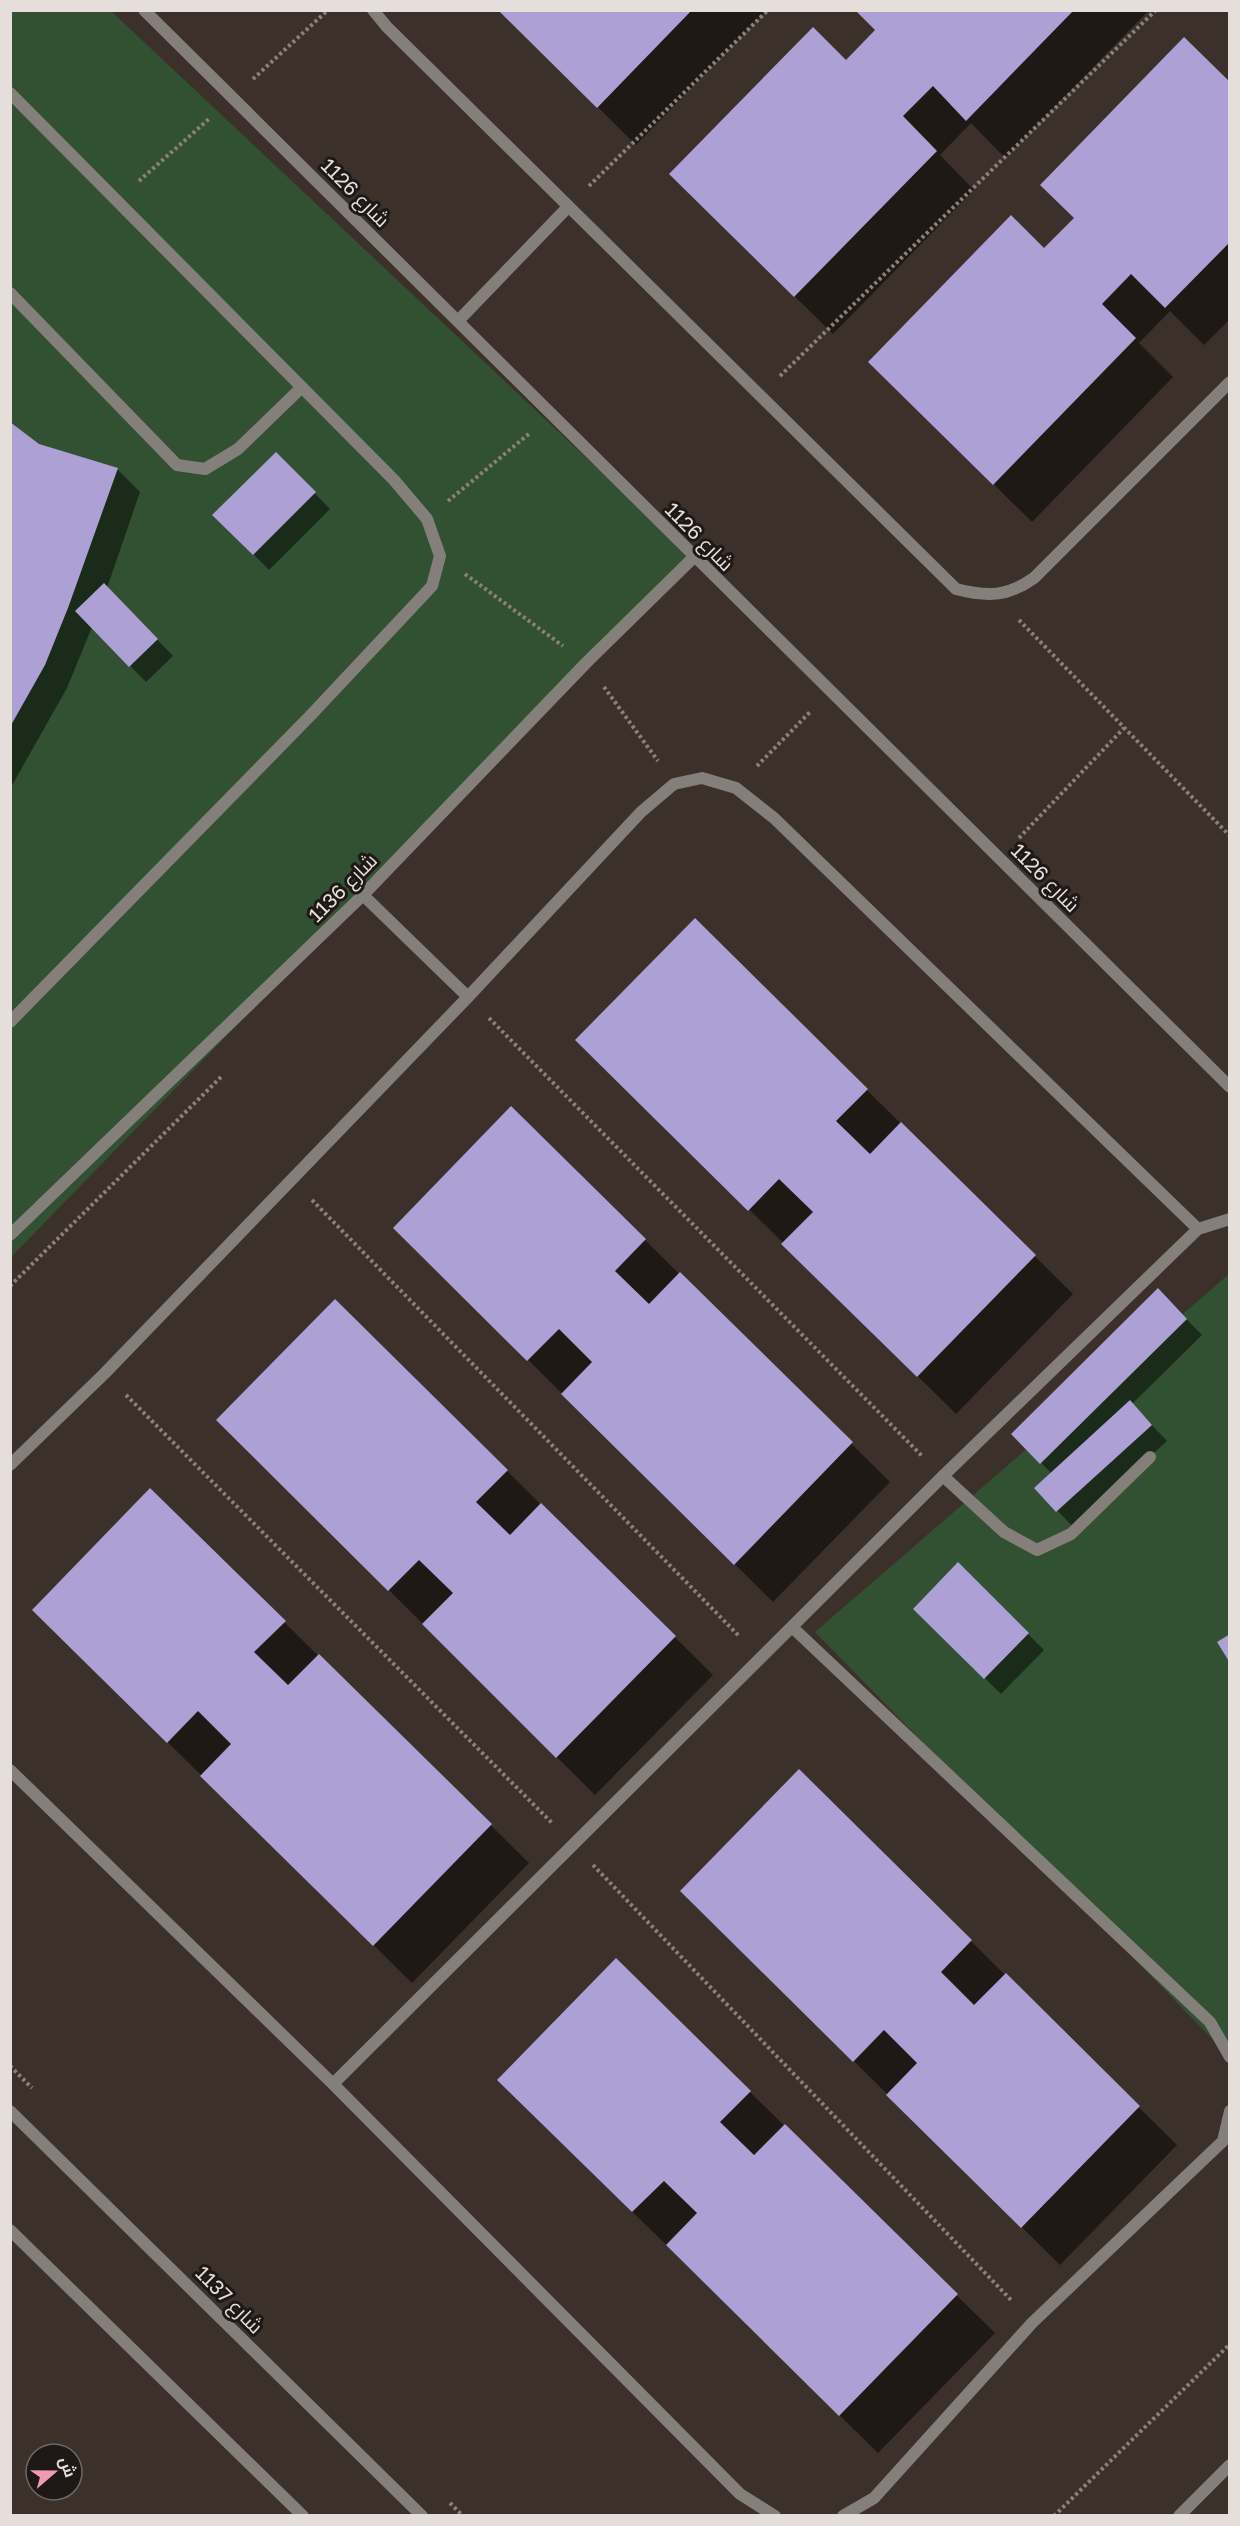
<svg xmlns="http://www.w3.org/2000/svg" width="1240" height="2526" font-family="'Golos Text',Cairo,sans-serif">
  <rect width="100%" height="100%" fill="#3b302a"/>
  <path fill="#325132" d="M 11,11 L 111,11 L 693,558 L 11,1257 Z
    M 1229,1274 L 1229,2056 L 815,1632 Z"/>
  <path fill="#0007" d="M 500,10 L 767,10 L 636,145 Z
    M 857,10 L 1147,12 L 1005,158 L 971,123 L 940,155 L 974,190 L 833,334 L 709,212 L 877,30 Z
    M 1230,84 L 1230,319 L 1204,345 L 1170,311 L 1139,343 L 1173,377 L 1032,522 L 908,400 L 1044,250 Z
    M 10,423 L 38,445 L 117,469 L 140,492 L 107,588 L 173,656 L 146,682 L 92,627 L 67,688 L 10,789 Z
    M 276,454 L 330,509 L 269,570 L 215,515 Z
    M 695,920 L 1073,1294 L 956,1414 L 578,1040 Z
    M 645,1240 L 890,1482 L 773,1602 L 433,1266 Z
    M 1158,1290 L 1202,1335 L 1132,1404 L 1167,1441 L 1073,1527 L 1036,1488 L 1052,1474 L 1013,1434 Z
    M 218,1420 L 507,1471 L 713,1675 L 595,1795 Z
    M 958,1564 L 1044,1650 L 1001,1694 L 915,1609 Z
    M 284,1622 L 529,1863 L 412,1983 L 72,1648 Z
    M 799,1771 L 1177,2145 L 1060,2265 L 682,1891 Z
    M 750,2092 L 995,2333 L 878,2453 L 537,2118 Z"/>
  <path fill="#aca0d4" d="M 498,10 L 692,10 L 597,108 Z
    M 855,10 L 1074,10 L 966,121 L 933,86 L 903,116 L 937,151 L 794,297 L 669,174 L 813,27 L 846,60 L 875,30 Z
    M 1184,37 L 1230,82 L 1230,242 L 1165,308 L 1131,274 L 1102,304 L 1136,338 L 993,485 L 868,362 L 1011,215 L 1044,248 L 1074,218 L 1040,185 Z
    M 10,422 L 39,444 L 118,468 L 68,608 L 45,665 L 10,727 Z
    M 276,452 L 316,492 L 253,555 L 212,515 Z
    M 104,583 L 158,639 L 129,667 L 75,611 Z
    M 695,918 L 868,1089 L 836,1121 L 870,1154 L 901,1122 L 1036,1255 L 917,1377 L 781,1244 L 813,1212 L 779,1179 L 748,1211 L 575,1040 Z
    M 511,1106 L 646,1239 L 615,1271 L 649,1304 L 680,1272 L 853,1442 L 734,1565 L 561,1394 L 592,1362 L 559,1329 L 527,1361 L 393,1228 Z
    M 1158,1288 L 1187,1319 L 1040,1464 L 1011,1434 Z
    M 335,1299 L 508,1470 L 476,1502 L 510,1535 L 541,1503 L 676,1636 L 556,1758 L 422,1624 L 453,1593 L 419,1560 L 388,1591 L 216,1420 Z
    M 1130,1400 L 1152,1425 L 1056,1512 L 1034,1488 Z
    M 150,1488 L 286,1621 L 254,1652 L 288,1685 L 319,1654 L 492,1824 L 373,1946 L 200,1776 L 231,1744 L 198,1711 L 167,1743 L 32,1610 Z
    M 958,1562 L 1029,1633 L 984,1679 L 913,1609 Z
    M 1230,1634 L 1230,1663 L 1217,1642 Z
    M 799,1769 L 972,1940 L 941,1972 L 974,2005 L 1006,1973 L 1140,2106 L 1021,2228 L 886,2095 L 917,2063 L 884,2030 L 853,2062 L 680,1891 Z
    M 616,1958 L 751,2091 L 720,2122 L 754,2155 L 785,2124 L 958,2294 L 839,2416 L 666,2245 L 697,2213 L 664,2181 L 632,2212 L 497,2080 Z"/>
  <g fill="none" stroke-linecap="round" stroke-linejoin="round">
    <path stroke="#8a817c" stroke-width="4" stroke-dasharray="3 3" stroke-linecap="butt" d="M 253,79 L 328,10
      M 139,181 L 210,118
      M 589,186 L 768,10
      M 780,376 L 1156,10
      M 448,501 L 530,433
      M 465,574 L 563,646
      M 1019,620 L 1230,836
      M 604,687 L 658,761
      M 757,766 L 810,712
      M 1019,838 L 1124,728
      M 489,1018 L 923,1457
      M 312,1200 L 739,1636
      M 10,1286 L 223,1075
      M 126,1395 L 552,1823
      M 593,1865 L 1012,2301
      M 10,2066 L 32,2088
      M 450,2503 L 463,2516
      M 615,2516 L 617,2516
      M 1054,2516 L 1230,2344"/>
    <path stroke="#847f7b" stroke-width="12" d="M 10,93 L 394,480 L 427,519 L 440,556 L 432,586 L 310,716 L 10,1022
      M 10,293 L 177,465 L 205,469 L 238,449 L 302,387
      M 943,1476 L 1004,1532 L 1037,1550 L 1071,1534 L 1150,1457"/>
    <path stroke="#847f7b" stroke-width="12" d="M 144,10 L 1230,1087
      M 373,10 L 387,27 L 956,589 C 987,597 1007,597 1034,578 L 1230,382
      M 458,321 L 568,207
      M 363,895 L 468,997
      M 10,1235 L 363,895 L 586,663 L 693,558
      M 10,1465 L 104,1374 L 468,997 L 641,812 L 674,784 L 702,778 L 736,788 L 774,818 L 1198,1229
      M 792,1627 L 1210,2022 L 1230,2057
      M 10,1770 L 333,2084 L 943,1476 L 1198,1229 L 1230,1219
      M 333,2084 L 740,2494 L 775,2516
      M 10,2111 L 422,2516
      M 10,2230 L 303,2516
      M 843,2516 L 874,2498 L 1032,2323 L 1223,2141 L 1230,2111"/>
    <path stroke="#847f7b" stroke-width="12" d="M 1179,2516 L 1230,2465"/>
  </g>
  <g text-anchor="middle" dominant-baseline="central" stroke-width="6" stroke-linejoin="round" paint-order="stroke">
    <g font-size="20" fill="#e6dedb" stroke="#1e1916">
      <text transform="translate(356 192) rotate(45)">شارع 1126</text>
      <text transform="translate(700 536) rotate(45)">شارع 1126</text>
      <text transform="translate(1046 877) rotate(45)">شارع 1126</text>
      <text transform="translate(342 887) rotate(-45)">شارع 1136</text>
      <text transform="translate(230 2299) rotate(45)">شارع 1137</text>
    </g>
  </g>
  <rect width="1240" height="2526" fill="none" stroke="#e6dedb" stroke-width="24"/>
  <g transform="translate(54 2472) rotate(70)"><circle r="28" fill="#1e1916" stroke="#6e6865" stroke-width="1.5"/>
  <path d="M0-4.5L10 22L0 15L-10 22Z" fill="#f09ab4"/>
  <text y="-9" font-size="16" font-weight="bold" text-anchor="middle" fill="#e6dedb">ش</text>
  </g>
</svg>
